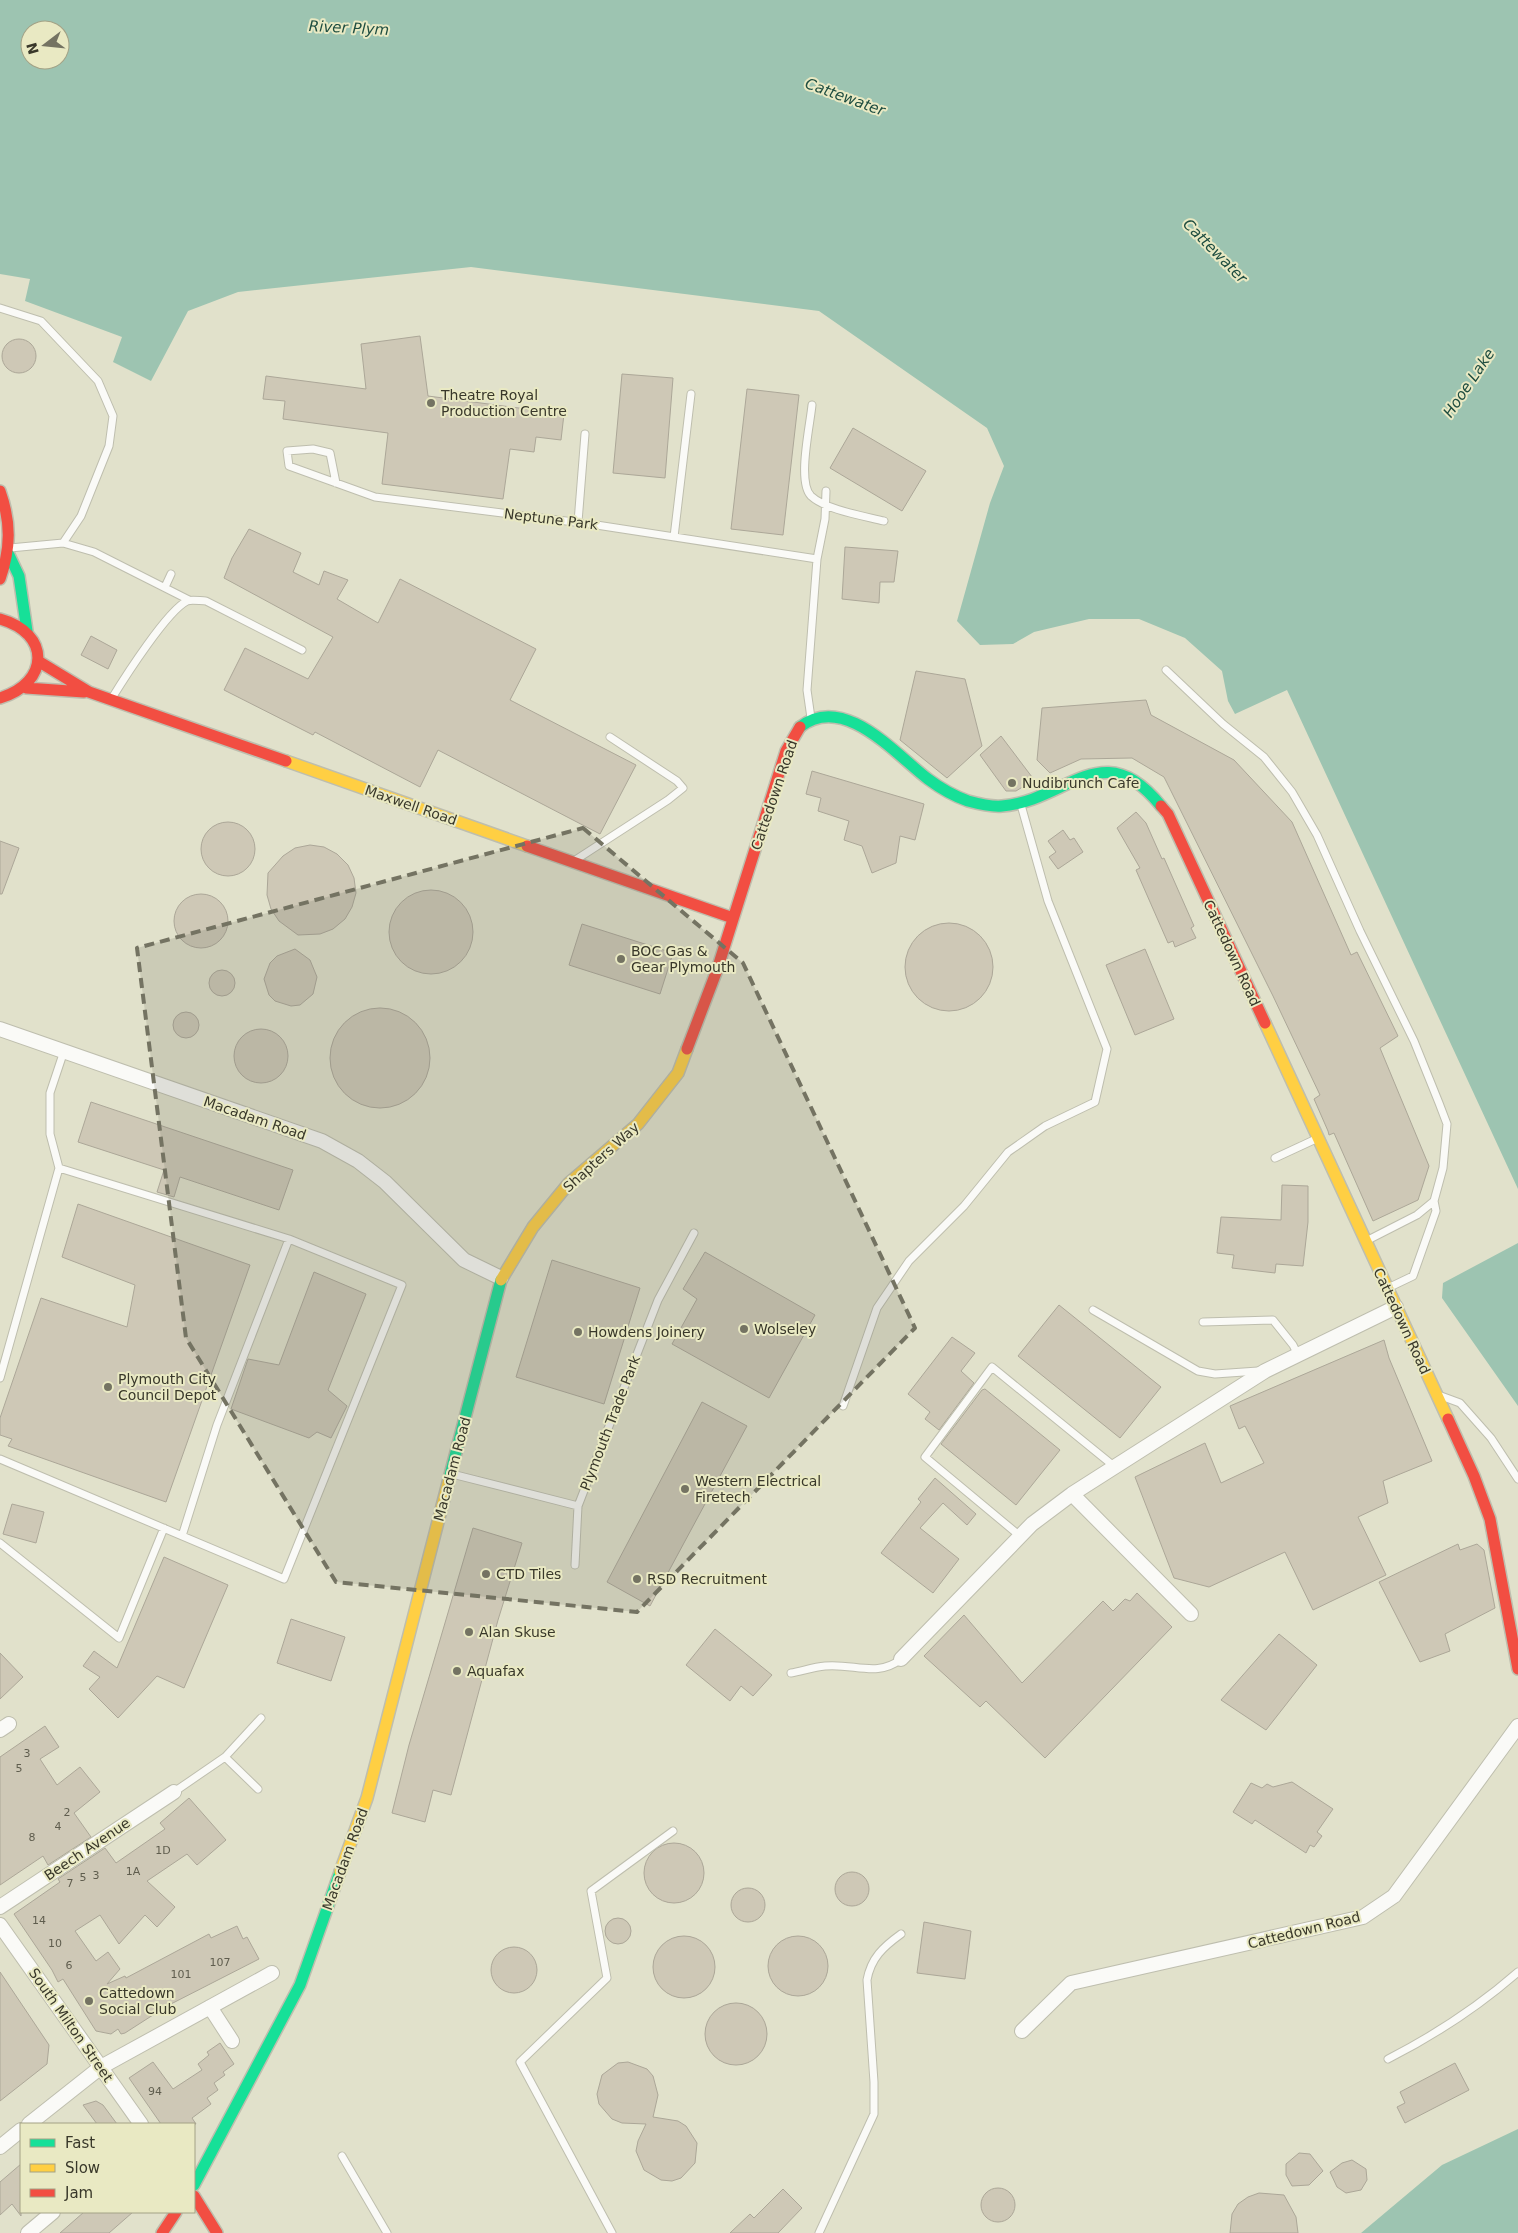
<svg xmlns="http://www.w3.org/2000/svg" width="1518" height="2233" font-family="'DejaVu Sans',sans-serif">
  <rect width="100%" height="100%" fill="#e1e1cb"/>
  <path fill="#9dc4b1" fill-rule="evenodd" d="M 0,0 L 1518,0 L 1518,1189 L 1287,690 L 1235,714 L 1228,701 L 1222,671 L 1185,638 L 1139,619 L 1089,619 L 1034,632 L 1013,644 L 980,645 L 957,621 L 990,503 L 1004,466 L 987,428 L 819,311 L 471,267 L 238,292 L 188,311 L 151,381 L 113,362 L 122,337 L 25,301 L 30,279 L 0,274 ZM 30,30 L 60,30 L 60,60 L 30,60 Z
    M 1518,1243 L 1518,1406 L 1442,1298 L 1443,1283 Z
    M 1518,2129 L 1518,2233 L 1361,2233 L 1442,2165 Z"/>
  <path fill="#cec8b6" stroke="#aca798" d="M 420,336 L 428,396 L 564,414 L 561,440 L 536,437 L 534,452 L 510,449 L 503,499 L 382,484 L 388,433 L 283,419 L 285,401 L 263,399 L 266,376 L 366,389 L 361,344 Z
    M2 356a17 17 0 1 1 34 0a17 17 0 1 1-34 0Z
    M 622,374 L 673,378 L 665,478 L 613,473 Z
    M 747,389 L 799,395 L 783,535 L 731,529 Z
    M 853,428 L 926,471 L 902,511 L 830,468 Z
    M 249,529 L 301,553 L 293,572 L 319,585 L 324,571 L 348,580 L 337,599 L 378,623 L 400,579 L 536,649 L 510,700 L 636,765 L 600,834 L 438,750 L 420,787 L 315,732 L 313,735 L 224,690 L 245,648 L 308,679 L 333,637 L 224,578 L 232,558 Z
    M 845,547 L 898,551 L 894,582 L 880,582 L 879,603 L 842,599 Z
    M 91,636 L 117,650 L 108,669 L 81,655 Z
    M 916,671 L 965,679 L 982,746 L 947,778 L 900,740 Z
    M 1146,700 L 1151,715 L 1234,760 L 1292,822 L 1351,955 L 1357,952 L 1398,1036 L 1380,1048 L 1429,1166 L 1418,1200 L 1373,1221 L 1334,1133 L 1329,1135 L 1328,1131 L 1314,1099 L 1320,1095 L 1273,996 L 1164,777 L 1132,758 L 1081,759 L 1050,773 L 1037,760 L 1042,708 Z
    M 1001,736 L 1032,777 L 1029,783 L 1016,791 L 1006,791 L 980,755 Z
    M 812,771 L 924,804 L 915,840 L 900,836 L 896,863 L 872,873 L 862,846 L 844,840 L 849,821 L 818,811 L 821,798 L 806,794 Z
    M 1136,812 L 1146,823 L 1162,859 L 1164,858 L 1194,926 L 1191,928 L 1196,938 L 1175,947 L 1173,941 L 1168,943 L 1136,870 L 1140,868 L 1117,828 Z
    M201 849a27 27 0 1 1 54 0a27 27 0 1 1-54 0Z
    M 1063,830 L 1070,840 L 1074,838 L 1083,852 L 1058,869 L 1049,857 L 1056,852 L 1048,841 Z
    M 0,841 L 19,848 L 2,894 L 0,894 Z
    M 310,845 L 324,847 L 337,854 L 348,865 L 354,878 L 356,893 L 352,907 L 345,919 L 333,929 L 320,934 L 298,935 L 279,921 L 271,909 L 267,895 L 268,873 L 283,856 L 295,848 Z
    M389 932a42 42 0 1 1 84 0a42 42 0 1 1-84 0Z
    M174 921a27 27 0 1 1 54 0a27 27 0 1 1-54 0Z
    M905 967a44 44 0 1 1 88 0a44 44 0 1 1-88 0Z
    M 582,924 L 673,953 L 660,994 L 569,965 Z
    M 295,949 L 310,960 L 317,977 L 313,994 L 300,1005 L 291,1006 L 275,1001 L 269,995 L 264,979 L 270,963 L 277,956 Z
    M 1145,949 L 1174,1019 L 1135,1035 L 1106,965 Z
    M209 983a13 13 0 1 1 26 0a13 13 0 1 1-26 0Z
    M330 1058a50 50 0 1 1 100 0a50 50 0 1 1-100 0Z
    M173 1025a13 13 0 1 1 26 0a13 13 0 1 1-26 0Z
    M234 1056a27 27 0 1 1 54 0a27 27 0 1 1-54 0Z
    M 91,1102 L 293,1170 L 279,1210 L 180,1177 L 174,1197 L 157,1192 L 164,1170 L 78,1142 Z
    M 1282,1185 L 1308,1186 L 1308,1222 L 1303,1266 L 1276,1264 L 1275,1273 L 1232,1268 L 1234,1255 L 1217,1253 L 1221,1217 L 1281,1220 Z
    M 78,1204 L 250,1265 L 166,1502 L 8,1446 L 12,1439 L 0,1435 L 0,1418 L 41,1298 L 127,1327 L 135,1285 L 62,1257 Z
    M 705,1252 L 815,1315 L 769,1398 L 672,1344 L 697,1299 L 683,1289 Z
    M 552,1260 L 640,1288 L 604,1404 L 516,1377 Z
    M 314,1272 L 366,1294 L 328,1390 L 347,1406 L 331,1438 L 317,1432 L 309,1438 L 231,1409 L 248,1359 L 279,1365 Z
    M 1059,1305 L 1161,1387 L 1120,1438 L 1018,1356 Z
    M 952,1337 L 975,1353 L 961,1371 L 974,1383 L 939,1430 L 925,1419 L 930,1412 L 908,1394 Z
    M 1384,1340 L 1389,1358 L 1432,1461 L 1383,1481 L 1388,1503 L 1358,1517 L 1386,1575 L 1313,1610 L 1285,1552 L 1209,1587 L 1174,1578 L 1135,1477 L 1205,1443 L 1221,1483 L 1264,1463 L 1245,1426 L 1239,1429 L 1230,1406 Z
    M 985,1389 L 1060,1450 L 1016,1505 L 941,1444 L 982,1390 Z
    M 702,1402 L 747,1426 L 650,1606 L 607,1582 Z
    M 935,1478 L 976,1514 L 967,1525 L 943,1503 L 920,1528 L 959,1559 L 933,1593 L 881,1553 L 921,1502 L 918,1499 Z
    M 12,1504 L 44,1512 L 36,1543 L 3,1534 Z
    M 473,1528 L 522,1543 L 498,1620 L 451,1795 L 433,1790 L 425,1822 L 392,1813 L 409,1745 Z
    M 1458,1544 L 1460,1550 L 1477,1544 L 1484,1550 L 1495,1608 L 1445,1634 L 1450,1651 L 1420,1662 L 1379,1582 Z
    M 164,1557 L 228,1585 L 184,1688 L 157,1676 L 118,1718 L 89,1689 L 100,1677 L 83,1666 L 94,1651 L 117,1668 Z
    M 1137,1593 L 1172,1627 L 1045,1758 L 986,1701 L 980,1707 L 924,1656 L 964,1615 L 1022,1683 L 1103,1601 L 1113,1611 L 1125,1599 L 1130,1601 Z
    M 291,1619 L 345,1637 L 331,1681 L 277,1663 Z
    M 715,1629 L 772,1675 L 753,1696 L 741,1686 L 730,1701 L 686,1665 Z
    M 1279,1634 L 1317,1665 L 1266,1730 L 1221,1700 Z
    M 0,1653 L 23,1677 L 0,1699 Z
    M 45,1726 L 59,1747 L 40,1759 L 57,1785 L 80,1767 L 100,1792 L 74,1813 L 91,1837 L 48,1865 L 43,1856 L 0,1885 L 0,1757 Z
    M 1292,1782 L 1333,1809 L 1317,1832 L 1322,1836 L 1314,1847 L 1310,1845 L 1306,1853 L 1255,1820 L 1252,1824 L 1233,1812 L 1251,1783 L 1262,1788 L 1267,1784 L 1273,1787 Z
    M 189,1798 L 226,1840 L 197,1865 L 187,1854 L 147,1881 L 175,1907 L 157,1927 L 145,1915 L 119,1944 L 100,1915 L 75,1931 L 96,1961 L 108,1952 L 120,1969 L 107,1984 L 125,1976 L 126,1978 L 209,1934 L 211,1938 L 237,1926 L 243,1939 L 247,1937 L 259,1959 L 167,2006 L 125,2033 L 121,2034 L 118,2029 L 111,2034 L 96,2031 L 63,1979 L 58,1982 L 52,1970 L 14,1914 L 60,1882 L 58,1879 L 105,1848 L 116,1863 L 129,1854 L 165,1829 L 160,1823 Z
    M644 1873a30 30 0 1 1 60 0a30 30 0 1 1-60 0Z
    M835 1889a17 17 0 1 1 34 0a17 17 0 1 1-34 0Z
    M731 1905a17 17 0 1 1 34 0a17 17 0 1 1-34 0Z
    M605 1931a13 13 0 1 1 26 0a13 13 0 1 1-26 0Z
    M 924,1922 L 971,1931 L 965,1979 L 917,1973 Z
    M768 1966a30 30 0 1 1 60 0a30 30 0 1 1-60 0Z
    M653 1967a31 31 0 1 1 62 0a31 31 0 1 1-62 0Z
    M491 1970a23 23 0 1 1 46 0a23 23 0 1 1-46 0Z
    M 0,1972 L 49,2045 L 47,2064 L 0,2101 Z
    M705 2034a31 31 0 1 1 62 0a31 31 0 1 1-62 0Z
    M 220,2043 L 234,2064 L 223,2072 L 225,2075 L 214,2083 L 218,2090 L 207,2098 L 211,2104 L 192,2118 L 196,2124 L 161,2124 L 129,2078 L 153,2062 L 173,2089 L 202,2070 L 198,2064 L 209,2055 L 207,2052 Z
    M 628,2062 L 647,2069 L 653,2076 L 658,2095 L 653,2117 L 678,2121 L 686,2126 L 697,2143 L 695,2163 L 681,2178 L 672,2181 L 661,2180 L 644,2170 L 636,2151 L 638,2141 L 646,2124 L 622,2123 L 612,2119 L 599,2104 L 597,2094 L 602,2075 L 618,2063 Z
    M 1455,2063 L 1469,2090 L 1405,2123 L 1397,2107 L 1405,2103 L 1400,2092 Z
    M 96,2101 L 103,2105 L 117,2124 L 97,2124 L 83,2105 Z
    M 1299,2153 L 1310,2154 L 1323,2171 L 1309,2185 L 1292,2186 L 1286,2175 L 1286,2164 Z
    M 1352,2160 L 1366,2169 L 1367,2180 L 1361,2190 L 1346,2193 L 1337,2187 L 1330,2172 L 1342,2163 Z
    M 21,2164 L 21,2216 L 12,2204 L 0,2215 L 0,2182 Z
    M981 2205a17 17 0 1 1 34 0a17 17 0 1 1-34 0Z
    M 783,2189 L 802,2208 L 778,2233 L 730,2233 L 750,2214 L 754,2218 Z
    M 1259,2193 L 1284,2195 L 1296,2217 L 1298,2233 L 1230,2233 L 1232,2214 L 1238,2204 L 1248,2197 Z
    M 84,2212 L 133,2212 L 109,2233 L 60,2233 Z"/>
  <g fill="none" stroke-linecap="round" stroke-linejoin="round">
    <g stroke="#bebeae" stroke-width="9">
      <path id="lane" d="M 0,308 L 41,321 L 98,381 L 113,416 L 109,446 L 81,516 L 63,543 L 10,548
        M 812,405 C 810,426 797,482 811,496 C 826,510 864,516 884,521
        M 336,483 L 330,453 L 313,449 L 287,451 L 289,466 L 375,497 L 590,524 L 817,559 L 807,690 L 811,718
        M 578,522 L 585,434
        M 674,537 L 691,394
        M 63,543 L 94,552 L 189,600
        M 817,559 L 825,519 L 826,491
        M 165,587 L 171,574
        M 1166,670 L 1223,724 L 1264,757 L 1292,792 L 1317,835 L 1360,931 L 1414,1041 L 1439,1103 L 1447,1124 L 1443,1168 L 1434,1201 L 1417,1215 L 1368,1240
        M 112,698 C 125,677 167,611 187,601 C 192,599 200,601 206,601 L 302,650
        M 577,859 L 668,800 L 683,788 L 677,781 L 610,737
        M 1275,1158 L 1316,1139
        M 1390,1287 L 1413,1276 L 1436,1211 L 1434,1201
        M 1093,1310 L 1198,1371 L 1215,1374 L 1258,1371
        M 1203,1322 L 1273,1320 L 1293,1345 L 1298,1355
        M 0,1378 L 59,1168 L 50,1134 L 50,1093 L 64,1051
        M 1441,1396 L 1460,1403 L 1491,1438 L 1518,1479
        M 843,1406 L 877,1308 L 909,1261 L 964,1206 L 1008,1152 L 1045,1126 L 1095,1102 L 1107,1049 L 1048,901 L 1021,805
        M 0,1459 L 284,1579 L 402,1285 L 289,1239 L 59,1168
        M 452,1474 L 578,1506 L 658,1300 L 694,1233
        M 182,1536 L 217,1425 L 289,1239
        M 1020,1536 L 925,1457 L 992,1367 L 1115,1467
        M 0,1543 L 119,1638 L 164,1528
        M 575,1565 L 578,1506
        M 791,1673 C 802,1671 814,1667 825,1666 C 854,1663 877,1678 901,1659
        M 225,1757 L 258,1789
        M 174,1792 L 225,1757 L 261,1718
        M 1388,2059 C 1435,2035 1478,2007 1518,1972
        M 342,2156 L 387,2233
        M 612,2233 L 520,2062 L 607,1978 L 591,1891 L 673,1831
        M 819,2233 L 874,2114 L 874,2082 L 867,1980 C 871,1958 883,1947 901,1934"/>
    </g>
    <g stroke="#bebeae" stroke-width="16">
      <path id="street" d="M 0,1029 L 322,1141 L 358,1161 L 385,1182 L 464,1260 L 501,1278
        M 1072,1494 L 1191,1614
        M 901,1659 L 1032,1524 L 1072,1494 L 1265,1371 L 1396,1307
        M 0,1730 L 9,1724
        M 0,1907 L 174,1792
        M 0,1925 L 141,2124
        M 210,2007 L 232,2041
        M 1022,2031 L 1071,1983 L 1363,1917 L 1394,1896 L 1518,1726
        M 29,2124 L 101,2067 L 272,1973
        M 0,2147 L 21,2130
        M 28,2233 L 53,2212"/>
    </g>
    <g stroke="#bebeae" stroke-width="14">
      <path id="fast" d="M 9,555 L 19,576 L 27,631
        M 800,727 C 844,692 896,755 928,779 C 940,788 954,796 968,801 C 979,804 991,807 1002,806 C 1067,801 1103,733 1161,806
        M 449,1479 L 501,1280
        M 194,2185 L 300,1985 L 340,1872"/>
    </g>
    <g stroke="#bebeae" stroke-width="14">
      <path id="slow" d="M 286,761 L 527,846
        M 1265,1023 L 1448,1419
        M 501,1280 L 533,1227 L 569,1183 L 638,1124 L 678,1073 L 687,1049
        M 340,1872 L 367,1798 L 449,1479"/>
    </g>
    <g stroke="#bebeae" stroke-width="14">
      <path id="jam" d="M 0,491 C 11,522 11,548 0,579
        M 0,619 C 51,633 50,683 0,698
        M 38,661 L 89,692 L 286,761
        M 26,688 L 84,692
        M 1161,806 L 1168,814 L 1265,1023
        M 527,846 L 733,918
        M 687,1049 L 717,970 L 786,751 L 800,727
        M 1448,1419 L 1474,1476 L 1490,1519 L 1518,1669
        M 194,2196 L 217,2233
        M 162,2233 L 176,2212"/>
    </g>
    <use href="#lane" stroke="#fafaf7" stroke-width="7"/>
    <use href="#street" stroke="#fafaf7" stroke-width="14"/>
    <use href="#fast" stroke="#16e098" stroke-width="11"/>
    <use href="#slow" stroke="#ffcf43" stroke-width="11"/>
    <use href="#jam" stroke="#f24e42" stroke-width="11"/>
  </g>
  <path fill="#747362" fill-opacity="0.2" stroke="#747362" stroke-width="4" stroke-dasharray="10 6" stroke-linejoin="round" d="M 583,828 L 743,963 L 915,1328 L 637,1612 L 336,1582 L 186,1338 L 137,948 Z"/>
  <g fill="#747362" stroke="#e9e9c3" stroke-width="2">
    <circle cx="431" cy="403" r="5"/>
    <circle cx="1012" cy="783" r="5"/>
    <circle cx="621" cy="959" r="5"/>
    <circle cx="744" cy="1329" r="5"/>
    <circle cx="578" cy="1332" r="5"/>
    <circle cx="108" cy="1387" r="5"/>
    <circle cx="685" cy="1489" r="5"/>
    <circle cx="486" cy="1574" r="5"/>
    <circle cx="637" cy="1579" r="5"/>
    <circle cx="469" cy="1632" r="5"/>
    <circle cx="457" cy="1671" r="5"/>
    <circle cx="89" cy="2001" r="5"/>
  </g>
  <g text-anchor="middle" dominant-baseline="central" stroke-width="4" stroke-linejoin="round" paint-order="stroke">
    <g font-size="11" fill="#5f5d4e">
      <text x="27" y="1753">3</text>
      <text x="19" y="1768">5</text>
      <text x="67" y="1812">2</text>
      <text x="58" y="1826">4</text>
      <text x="32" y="1837">8</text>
      <text x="163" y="1850">1D</text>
      <text x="133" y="1871">1A</text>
      <text x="96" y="1875">3</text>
      <text x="83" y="1877">5</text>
      <text x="70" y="1883">7</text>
      <text x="39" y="1920">14</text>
      <text x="55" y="1943">10</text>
      <text x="220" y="1962">107</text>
      <text x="69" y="1965">6</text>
      <text x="181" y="1974">101</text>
      <text x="155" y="2091">94</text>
    </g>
    <g font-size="14" fill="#39382a" stroke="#e9e9c3" text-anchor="start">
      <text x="441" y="395">Theatre Royal<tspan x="441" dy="16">Production Centre</tspan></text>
      <text x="1022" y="783">Nudibrunch Cafe</text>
      <text x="631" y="951">BOC Gas &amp;<tspan x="631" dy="16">Gear Plymouth</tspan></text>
      <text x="754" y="1329">Wolseley</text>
      <text x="588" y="1332">Howdens Joinery</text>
      <text x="118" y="1379">Plymouth City<tspan x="118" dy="16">Council Depot</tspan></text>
      <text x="695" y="1481">Western Electrical<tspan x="695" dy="16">Firetech</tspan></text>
      <text x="496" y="1574">CTD Tiles</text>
      <text x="647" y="1579">RSD Recruitment</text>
      <text x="479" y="1632">Alan Skuse</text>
      <text x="467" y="1671">Aquafax</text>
      <text x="99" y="1993">Cattedown<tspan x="99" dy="16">Social Club</tspan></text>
    </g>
    <g font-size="14" fill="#39382a" stroke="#e9e9c3">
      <text transform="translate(551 519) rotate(7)">Neptune Park</text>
      <text transform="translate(774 795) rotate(-71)">Cattedown Road</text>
      <text transform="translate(411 805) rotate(19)">Maxwell Road</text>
      <text transform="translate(1232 953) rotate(65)">Cattedown Road</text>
      <text transform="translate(255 1118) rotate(19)">Macadam Road</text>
      <text transform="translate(601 1157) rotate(-42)">Shapters Way</text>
      <text transform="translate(1402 1321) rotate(65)">Cattedown Road</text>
      <text transform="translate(610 1423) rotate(-69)">Plymouth Trade Park</text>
      <text transform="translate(452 1469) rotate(-75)">Macadam Road</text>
      <text transform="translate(87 1849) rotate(-34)">Beech Avenue</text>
      <text transform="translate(345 1859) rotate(-70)">Macadam Road</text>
      <text transform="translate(1304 1930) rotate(-14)">Cattedown Road</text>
      <text transform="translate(71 2025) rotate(55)">South Milton Street</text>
    </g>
    <g font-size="15" font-style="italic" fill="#1e4d40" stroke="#e9e9c3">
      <text transform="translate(349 28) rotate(3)">River Plym</text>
      <text transform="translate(845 97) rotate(20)">Cattewater</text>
      <text transform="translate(1215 251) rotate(45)">Cattewater</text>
      <text transform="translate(1469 383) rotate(-56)">Hooe Lake</text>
    </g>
  </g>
  <rect x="20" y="2123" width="175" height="90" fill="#e9e9c3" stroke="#a3a286"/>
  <rect x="30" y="2139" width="25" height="8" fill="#16e098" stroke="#a3a286"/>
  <text x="65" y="2148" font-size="15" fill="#39382a">Fast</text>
  <rect x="30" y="2164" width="25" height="8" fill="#ffcf43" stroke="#a3a286"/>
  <text x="65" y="2173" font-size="15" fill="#39382a">Slow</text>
  <rect x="30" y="2189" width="25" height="8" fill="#f24e42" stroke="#a3a286"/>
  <text x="65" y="2198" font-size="15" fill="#39382a">Jam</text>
  <g transform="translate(45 45) rotate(254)"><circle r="24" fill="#e9e9c3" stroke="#a3a286"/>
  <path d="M0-4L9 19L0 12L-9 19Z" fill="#747362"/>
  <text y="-8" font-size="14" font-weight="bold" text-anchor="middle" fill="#39382a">N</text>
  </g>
</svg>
